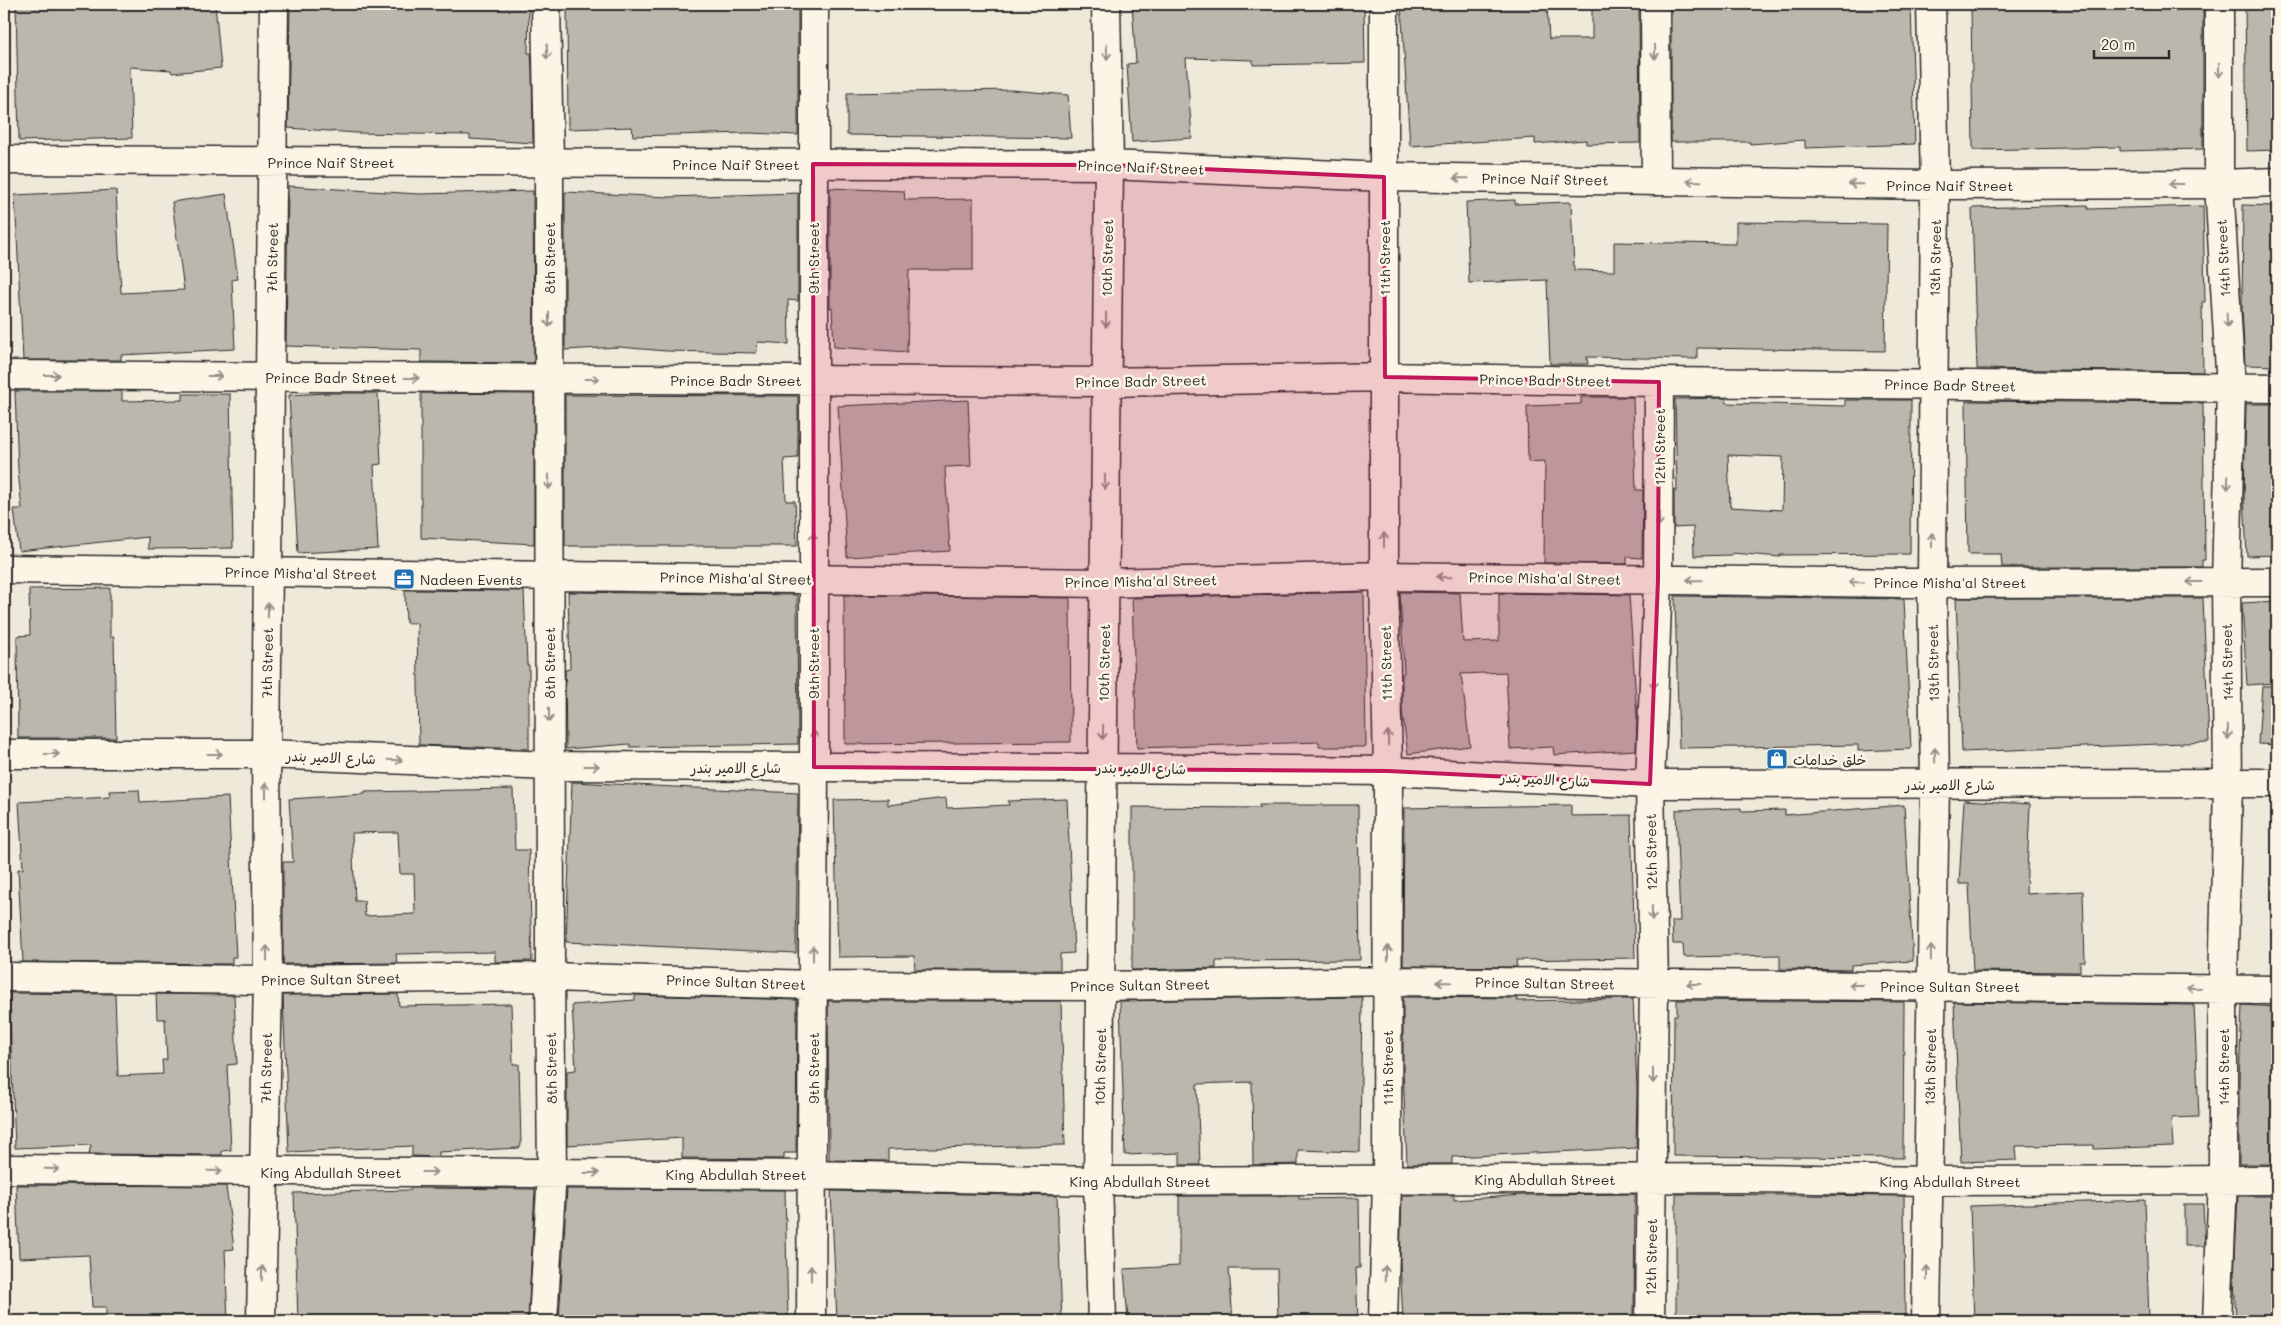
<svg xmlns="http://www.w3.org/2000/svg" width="2281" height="1325" font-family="Mali,'Playpen Sans Arabic',sans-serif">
  <rect width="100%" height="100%" fill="#efe9da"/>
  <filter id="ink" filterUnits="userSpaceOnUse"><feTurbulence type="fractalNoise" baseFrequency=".02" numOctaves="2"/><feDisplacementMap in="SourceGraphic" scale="10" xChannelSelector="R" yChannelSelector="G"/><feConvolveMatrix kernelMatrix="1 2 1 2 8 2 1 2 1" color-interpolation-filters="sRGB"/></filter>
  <g filter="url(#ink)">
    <path fill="#bcb7ac" stroke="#2b2b2b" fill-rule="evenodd" d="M 16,4 L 215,4 L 221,68 L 172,73 L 171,70 L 130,67 L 132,138 L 19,141 Z
      M 290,4 L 529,4 L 528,53 L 531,53 L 532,67 L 533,143 L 470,139 L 470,135 L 356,133 L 288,128 Z
      M 567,4 L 798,4 L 798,135 L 749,133 L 633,136 L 632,127 L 568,129 Z
      M 1132,4 L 1364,4 L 1365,63 L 1253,65 L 1253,60 L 1186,58 L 1192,138 L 1132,142 L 1127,64 L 1136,63 Z
      M 1401,4 L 1547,4 L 1549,39 L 1592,39 L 1592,4 L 1639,4 L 1640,143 L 1586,144 L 1586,140 L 1535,144 L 1535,138 L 1410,146 Z
      M 1671,4 L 1911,4 L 1915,144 L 1805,148 L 1805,140 L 1750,144 L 1750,142 L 1671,142 Z
      M 1971,4 L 2203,4 L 2203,149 L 2120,151 L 2120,147 L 1973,150 Z
      M 2245,4 L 2277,4 L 2277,150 L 2247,151 Z
      M 1012,90 L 1068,95 L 1071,138 L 847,135 L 847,93 Z
      M 288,186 L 419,194 L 533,191 L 534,363 L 421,362 L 421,350 L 286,346 Z
      M 830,188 L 904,191 L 905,200 L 973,199 L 973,270 L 909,270 L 907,352 L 834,347 L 832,307 L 830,308 Z
      M 116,190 L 121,293 L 184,290 L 172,202 L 226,194 L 238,279 L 232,280 L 235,349 L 121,355 L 121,360 L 23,360 L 15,195 Z
      M 565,192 L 669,197 L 798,193 L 798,301 L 788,300 L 789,344 L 758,342 L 756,353 L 666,351 L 619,347 L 565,350 Z
      M 1515,200 L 1515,204 L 1571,202 L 1574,270 L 1614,271 L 1614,242 L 1736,244 L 1736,222 L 1887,224 L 1885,351 L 1697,348 L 1697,359 L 1587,357 L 1588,364 L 1550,364 L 1547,280 L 1469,283 L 1466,202 Z
      M 2088,205 L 2088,209 L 2203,206 L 2205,302 L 2202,302 L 2203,372 L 1977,369 L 1972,208 Z
      M 2243,205 L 2277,206 L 2277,366 L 2245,365 L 2242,309 Z
      M 15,391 L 122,391 L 122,401 L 183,400 L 183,394 L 230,394 L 233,548 L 148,549 L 148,537 L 19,551 L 14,509 L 22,509 L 18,470 Z
      M 327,393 L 378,393 L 381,464 L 374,465 L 378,549 L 298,553 L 289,395 Z
      M 421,393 L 534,394 L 534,544 L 421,538 Z
      M 565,395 L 798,396 L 798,458 L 784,459 L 786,501 L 795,501 L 797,546 L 565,546 Z
      M 1581,397 L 1633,397 L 1636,490 L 1643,490 L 1642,558 L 1627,557 L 1627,564 L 1544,563 L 1545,461 L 1528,462 L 1527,406 L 1581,404 Z
      M 1726,398 L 1727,403 L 1845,406 L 1845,400 L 1911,400 L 1910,554 L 1780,555 L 1780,557 L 1732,553 L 1732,555 L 1694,556 L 1693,527 L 1674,528 L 1674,491 L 1677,491 L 1675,399 ZM 1728,455 L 1783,457 L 1782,510 L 1730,507 Z
      M 968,400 L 971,466 L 945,467 L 950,551 L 847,557 L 838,406 Z
      M 1966,401 L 2203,403 L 2205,560 L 2202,560 L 2202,567 L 2002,567 L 2001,554 L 1968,554 Z
      M 2246,404 L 2277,404 L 2277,555 L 2247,556 L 2244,496 Z
      M 110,588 L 110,637 L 114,637 L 116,738 L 18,738 L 17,636 L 30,635 L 29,589 Z
      M 405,590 L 524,591 L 527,665 L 529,665 L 529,749 L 419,745 L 417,623 L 406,623 Z
      M 568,592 L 797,595 L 798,744 L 630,747 L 630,744 L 566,749 L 565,670 L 570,669 Z
      M 1364,592 L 1366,747 L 1319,747 L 1319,742 L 1137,748 L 1132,598 Z
      M 1400,592 L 1460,593 L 1463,642 L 1499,641 L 1499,593 L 1629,595 L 1637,716 L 1636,750 L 1554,755 L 1553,747 L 1510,749 L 1506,672 L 1461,674 L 1470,746 L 1408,754 L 1402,711 L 1402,674 L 1404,673 Z
      M 844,595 L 1070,598 L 1071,742 L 845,744 Z
      M 1675,596 L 1904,599 L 1911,749 L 1858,751 L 1858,745 L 1679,748 Z
      M 1956,598 L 2203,598 L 2209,742 L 1962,752 Z
      M 2277,601 L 2277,683 L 2247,685 L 2242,603 Z
      M 2262,686 L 2277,686 L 2277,745 L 2258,744 Z
      M 572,782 L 798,793 L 796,953 L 566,942 Z
      M 513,789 L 515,850 L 529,850 L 532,961 L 495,962 L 495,952 L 396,954 L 397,963 L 283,964 L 283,862 L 293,862 L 289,799 L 365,794 L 365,792 ZM 398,832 L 400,874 L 414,874 L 415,914 L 365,916 L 364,901 L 355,901 L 352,833 Z
      M 139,790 L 140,802 L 228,797 L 236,957 L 232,957 L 232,964 L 23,962 L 18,869 L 23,869 L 19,802 L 110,797 L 109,791 Z
      M 946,798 L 947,808 L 1009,805 L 1008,801 L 1067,799 L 1074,953 L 1060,954 L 1060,970 L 915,970 L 914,956 L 838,957 L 834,800 L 888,799 L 888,805 Z
      M 1964,800 L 2030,804 L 2026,894 L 2083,891 L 2085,962 L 2080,962 L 2080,972 L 1973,971 L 1969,884 L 1959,884 Z
      M 1259,805 L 1358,805 L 1360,960 L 1216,961 L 1216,968 L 1132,970 L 1132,807 L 1260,808 Z
      M 1571,805 L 1571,816 L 1631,815 L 1635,958 L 1516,960 L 1517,967 L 1403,966 L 1404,808 Z
      M 1904,805 L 1913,961 L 1851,965 L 1851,970 L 1780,969 L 1780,955 L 1684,957 L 1683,944 L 1673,944 L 1672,921 L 1680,921 L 1676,810 L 1741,808 L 1741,811 L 1785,810 L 1785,815 Z
      M 9,993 L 115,994 L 118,1076 L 163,1074 L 162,1060 L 167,1060 L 165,1019 L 157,1019 L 156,994 L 234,995 L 237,1064 L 227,1065 L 231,1150 L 222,1151 L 222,1155 L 89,1154 L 91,1145 L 15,1148 Z
      M 398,994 L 399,1006 L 511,1004 L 513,1064 L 519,1064 L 521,1145 L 519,1148 L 439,1152 L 439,1157 L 412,1156 L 412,1146 L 289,1152 L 283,995 Z
      M 635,995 L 797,1000 L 796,1153 L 784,1153 L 784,1159 L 682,1158 L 682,1138 L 567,1145 L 567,1071 L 576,1070 L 572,1005 L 635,1000 Z
      M 1362,997 L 1360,1152 L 1298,1150 L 1298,1164 L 1253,1165 L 1252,1082 L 1197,1084 L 1200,1165 L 1180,1165 L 1180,1153 L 1125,1155 L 1120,1001 Z
      M 1403,997 L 1517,998 L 1517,1001 L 1633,999 L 1637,1088 L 1636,1148 L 1452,1157 L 1452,1164 L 1407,1164 L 1403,1069 Z
      M 1677,1000 L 1904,1002 L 1903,1158 L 1673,1156 L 1674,1015 L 1677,1015 Z
      M 828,1001 L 1061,1001 L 1065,1145 L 888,1149 L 888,1161 L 829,1160 Z
      M 1954,1002 L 2194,1005 L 2199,1117 L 2171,1118 L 2173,1146 L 2094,1149 L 2094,1145 L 2016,1146 L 2017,1160 L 1961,1162 Z
      M 2242,1005 L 2277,1007 L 2277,1164 L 2239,1164 L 2239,1082 Z
      M 16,1185 L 226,1186 L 234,1249 L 225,1250 L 228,1321 L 106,1321 L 106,1307 L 92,1307 L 89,1255 L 19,1258 Z
      M 411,1188 L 535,1189 L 528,1321 L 298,1321 L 294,1193 L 411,1190 Z
      M 567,1189 L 785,1190 L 788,1321 L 559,1321 Z
      M 831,1191 L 1057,1196 L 1062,1321 L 837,1321 Z
      M 1635,1194 L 1634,1321 L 1403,1321 L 1400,1262 L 1402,1195 L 1454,1195 L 1454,1200 L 1524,1195 Z
      M 1676,1194 L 1904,1196 L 1905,1321 L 1676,1321 Z
      M 1179,1196 L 1299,1196 L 1299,1199 L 1359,1198 L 1360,1268 L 1356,1268 L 1358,1321 L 1278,1321 L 1277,1269 L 1229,1269 L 1233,1321 L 1128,1321 L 1124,1269 L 1179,1266 Z
      M 2238,1196 L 2277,1196 L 2277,1321 L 2236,1321 L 2234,1278 Z
      M 2145,1200 L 2149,1321 L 1974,1321 L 1970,1206 Z
      M 2184,1204 L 2203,1204 L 2205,1246 L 2184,1246 Z"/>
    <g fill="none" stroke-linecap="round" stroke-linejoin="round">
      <g stroke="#2b2b2b" stroke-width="31">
        <path id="street" d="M 1655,4 L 1656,181
          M 4,375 L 1105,382 L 1385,377 L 1659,382 L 2277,388
          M 4,569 L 1105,583 L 1384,576 L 1903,583 L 2277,582
          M 4,977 L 268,980 L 550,977 L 813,985 L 1101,986 L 1388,981 L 2277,990
          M 4,1169 L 812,1175 L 1098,1181 L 1751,1178 L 1928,1181 L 2277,1180
          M 543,1321 L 552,1173 L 550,977 L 549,163 L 546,4
          M 811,1321 L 814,767 L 814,4
          M 1383,1321 L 1387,1181 L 1388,771 L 1384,576 L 1384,4
          M 1650,1321 L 1654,984 L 1650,784 L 1658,580 L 1659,382
          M 2217,1321 L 2223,1181 L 2223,988 L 2228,784 L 2226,582 L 2231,388 L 2219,184 L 2219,4"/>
      </g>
      <g stroke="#2b2b2b" stroke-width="31">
        <path id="secondary" d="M 4,160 L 1109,165 L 1384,177 L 1935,185 L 2219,184 L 2277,182
          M 4,754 L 266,754 L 549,766 L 1103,768 L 1388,771 L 1650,784 L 2277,783
          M 261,1321 L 268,980 L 266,754 L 274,4
          M 1102,1321 L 1098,1181 L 1109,165 L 1106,4
          M 1926,1321 L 1935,784 L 1932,581 L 1935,185 L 1931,4"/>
      </g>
      <use href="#street" stroke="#fcf5e5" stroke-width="28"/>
      <use href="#secondary" stroke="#fcf5e5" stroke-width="28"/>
    </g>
    <defs><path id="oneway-shaft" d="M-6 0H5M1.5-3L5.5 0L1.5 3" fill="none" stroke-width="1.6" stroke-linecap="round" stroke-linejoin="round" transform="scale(1.25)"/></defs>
    <g stroke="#949088">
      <use href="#oneway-shaft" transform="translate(547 52) rotate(89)"/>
      <use href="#oneway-shaft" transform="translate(1107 52) rotate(89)"/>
      <use href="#oneway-shaft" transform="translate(1655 52) rotate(90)"/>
      <use href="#oneway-shaft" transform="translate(2219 70) rotate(90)"/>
      <use href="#oneway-shaft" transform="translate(1461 178) rotate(-179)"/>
      <use href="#oneway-shaft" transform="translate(1694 181) rotate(-179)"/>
      <use href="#oneway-shaft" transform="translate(1856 184) rotate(-179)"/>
      <use href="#oneway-shaft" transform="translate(2176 184) rotate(180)"/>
      <use href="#oneway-shaft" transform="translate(549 320) rotate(90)"/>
      <use href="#oneway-shaft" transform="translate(1106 320) rotate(91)"/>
      <use href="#oneway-shaft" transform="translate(2227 320) rotate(87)"/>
      <use href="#oneway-shaft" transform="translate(52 375)"/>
      <use href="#oneway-shaft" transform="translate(215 376)"/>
      <use href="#oneway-shaft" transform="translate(412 378)"/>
      <use href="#oneway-shaft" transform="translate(592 379)"/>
      <use href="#oneway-shaft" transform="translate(549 482) rotate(90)"/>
      <use href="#oneway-shaft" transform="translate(1105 482) rotate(90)"/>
      <use href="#oneway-shaft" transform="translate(2228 482) rotate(91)"/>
      <use href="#oneway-shaft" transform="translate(1659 519) rotate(90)"/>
      <use href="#oneway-shaft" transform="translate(813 540) rotate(-90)"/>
      <use href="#oneway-shaft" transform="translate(1384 540) rotate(-90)"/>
      <use href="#oneway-shaft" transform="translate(1932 540) rotate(-90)"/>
      <use href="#oneway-shaft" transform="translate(1444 577) rotate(-179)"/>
      <use href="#oneway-shaft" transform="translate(1694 580) rotate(-179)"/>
      <use href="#oneway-shaft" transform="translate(1856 582) rotate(-179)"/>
      <use href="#oneway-shaft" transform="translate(2194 582) rotate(-180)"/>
      <use href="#oneway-shaft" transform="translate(268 610) rotate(-89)"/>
      <use href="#oneway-shaft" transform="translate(1654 681) rotate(92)"/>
      <use href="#oneway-shaft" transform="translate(549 715) rotate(90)"/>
      <use href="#oneway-shaft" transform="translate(1103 732) rotate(91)"/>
      <use href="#oneway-shaft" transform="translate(2228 732) rotate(89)"/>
      <use href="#oneway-shaft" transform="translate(814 738) rotate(-90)"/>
      <use href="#oneway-shaft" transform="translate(1388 738) rotate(-91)"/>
      <use href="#oneway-shaft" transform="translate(52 754)"/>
      <use href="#oneway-shaft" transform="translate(215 754)"/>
      <use href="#oneway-shaft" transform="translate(1935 755) rotate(-91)"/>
      <use href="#oneway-shaft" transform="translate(395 760) rotate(2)"/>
      <use href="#oneway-shaft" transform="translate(592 766)"/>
      <use href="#oneway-shaft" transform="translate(266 790) rotate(-90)"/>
      <use href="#oneway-shaft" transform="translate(1652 913) rotate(89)"/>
      <use href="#oneway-shaft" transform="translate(267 953) rotate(-90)"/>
      <use href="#oneway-shaft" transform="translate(813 953) rotate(-90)"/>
      <use href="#oneway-shaft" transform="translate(1388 953) rotate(-90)"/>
      <use href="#oneway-shaft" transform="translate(1931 953) rotate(-89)"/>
      <use href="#oneway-shaft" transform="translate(1444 982) rotate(-179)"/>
      <use href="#oneway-shaft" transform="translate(1694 984) rotate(-180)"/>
      <use href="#oneway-shaft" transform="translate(1856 985) rotate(-180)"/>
      <use href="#oneway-shaft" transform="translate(2194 988) rotate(-180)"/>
      <use href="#oneway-shaft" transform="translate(1653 1076) rotate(90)"/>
      <use href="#oneway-shaft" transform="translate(52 1169) rotate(1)"/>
      <use href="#oneway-shaft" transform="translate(215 1171) rotate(1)"/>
      <use href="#oneway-shaft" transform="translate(430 1172)"/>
      <use href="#oneway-shaft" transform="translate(592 1173)"/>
      <use href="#oneway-shaft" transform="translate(262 1273) rotate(-88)"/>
      <use href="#oneway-shaft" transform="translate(811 1273) rotate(-89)"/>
      <use href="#oneway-shaft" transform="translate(1385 1273) rotate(-88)"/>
      <use href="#oneway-shaft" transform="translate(1927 1273) rotate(-89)"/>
    </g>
  </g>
  <path fill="#c2185b" fill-opacity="0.2" stroke="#c2185b" stroke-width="4" stroke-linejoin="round" d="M 813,164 L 1109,165 L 1384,177 L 1385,377 L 1659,382 L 1658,580 L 1650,784 L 1388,771 L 814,767 Z"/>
  <defs>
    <g id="office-square" transform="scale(1.125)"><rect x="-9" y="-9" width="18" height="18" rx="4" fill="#1f6fb2" stroke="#fcf5e5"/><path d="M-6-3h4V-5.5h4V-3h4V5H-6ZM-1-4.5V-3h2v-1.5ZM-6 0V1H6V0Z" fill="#fff"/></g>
    <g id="shop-square" transform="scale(1.125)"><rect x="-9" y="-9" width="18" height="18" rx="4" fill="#1f6fb2" stroke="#fcf5e5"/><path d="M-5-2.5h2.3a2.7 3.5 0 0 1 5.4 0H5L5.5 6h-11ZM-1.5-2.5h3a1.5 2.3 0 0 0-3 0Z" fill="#fff"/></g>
  </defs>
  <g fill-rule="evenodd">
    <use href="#office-square" x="404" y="579"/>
    <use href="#shop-square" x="1777" y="759"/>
  </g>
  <g text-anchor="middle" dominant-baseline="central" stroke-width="5" stroke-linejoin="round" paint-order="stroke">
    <g font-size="14" fill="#2b2b2b" stroke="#fcf5e5">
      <text x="331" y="162">Prince Naif Street</text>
      <text x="736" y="164">Prince Naif Street</text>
      <text transform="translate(1141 167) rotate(2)">Prince Naif Street</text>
      <text transform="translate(1545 179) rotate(1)">Prince Naif Street</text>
      <text x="1950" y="185">Prince Naif Street</text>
      <text transform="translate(272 258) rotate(-89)">7th Street</text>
      <text transform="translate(549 258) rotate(-90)">8th Street</text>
      <text transform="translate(813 258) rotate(-90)">9th Street</text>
      <text transform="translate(1107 258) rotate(-89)">10th Street</text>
      <text transform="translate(1384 258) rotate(-90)">11th Street</text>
      <text transform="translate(1935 258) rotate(-89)">13th Street</text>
      <text transform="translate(2223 258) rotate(-93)">14th Street</text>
      <text x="331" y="377">Prince Badr Street</text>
      <text x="736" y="380">Prince Badr Street</text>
      <text transform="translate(1545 380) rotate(1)">Prince Badr Street</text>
      <text transform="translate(1141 381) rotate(-1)">Prince Badr Street</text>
      <text transform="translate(1950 385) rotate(1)">Prince Badr Street</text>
      <text transform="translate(1659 447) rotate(-90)">12th Street</text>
      <text transform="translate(301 573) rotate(1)">Prince Misha'al Street</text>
      <text transform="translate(736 578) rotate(1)">Prince Misha'al Street</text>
      <text transform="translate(1545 578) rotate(1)">Prince Misha'al Street</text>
      <text transform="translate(1141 581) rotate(-1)">Prince Misha'al Street</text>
      <text x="1950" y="582">Prince Misha'al Street</text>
      <text transform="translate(2227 662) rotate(-91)">14th Street</text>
      <text transform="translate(267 663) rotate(-89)">7th Street</text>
      <text transform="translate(549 663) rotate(-90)">8th Street</text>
      <text transform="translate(813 663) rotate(-90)">9th Street</text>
      <text transform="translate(1104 663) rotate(-89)">10th Street</text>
      <text transform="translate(1386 663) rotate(-91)">11th Street</text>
      <text transform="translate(1933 663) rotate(-91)">13th Street</text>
      <text transform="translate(331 757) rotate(2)">شارع الامير بندر</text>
      <text x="736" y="767">شارع الامير بندر</text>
      <text transform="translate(1141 768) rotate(1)">شارع الامير بندر</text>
      <text transform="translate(1545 779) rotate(3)">شارع الامير بندر</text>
      <text x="1950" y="784">شارع الامير بندر</text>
      <text transform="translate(1651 852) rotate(-91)">12th Street</text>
      <text transform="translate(331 979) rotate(-1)">Prince Sultan Street</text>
      <text transform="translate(736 982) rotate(2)">Prince Sultan Street</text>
      <text transform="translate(1545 983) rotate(1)">Prince Sultan Street</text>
      <text transform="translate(1140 985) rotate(-1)">Prince Sultan Street</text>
      <text x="1950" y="986">Prince Sultan Street</text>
      <text transform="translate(1100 1067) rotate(-89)">10th Street</text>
      <text transform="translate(1930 1067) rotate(-89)">13th Street</text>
      <text transform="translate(2223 1067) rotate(-90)">14th Street</text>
      <text transform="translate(266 1068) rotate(-89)">7th Street</text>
      <text transform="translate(551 1068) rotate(-91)">8th Street</text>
      <text transform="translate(813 1068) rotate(-90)">9th Street</text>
      <text transform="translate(1387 1068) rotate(-90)">11th Street</text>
      <text x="331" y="1172">King Abdullah Street</text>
      <text x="736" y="1174">King Abdullah Street</text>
      <text x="1545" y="1179">King Abdullah Street</text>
      <text x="1140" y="1181">King Abdullah Street</text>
      <text x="1950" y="1181">King Abdullah Street</text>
      <text transform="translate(1651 1257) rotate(-89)">12th Street</text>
    </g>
    <g font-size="14" fill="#2b2b2b" stroke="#fcf5e5" text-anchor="start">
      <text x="420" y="579">Nadeen Events</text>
      <text x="1793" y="759">خلق خدامات</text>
    </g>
  </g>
  <rect width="2281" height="1325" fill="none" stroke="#fcf5e5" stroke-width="20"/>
  <rect x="10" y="10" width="2261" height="1305" fill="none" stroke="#2b2b2b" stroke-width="2" filter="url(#ink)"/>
  <path d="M2094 50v8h75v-8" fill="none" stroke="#2b2b2b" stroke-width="2.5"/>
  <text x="2101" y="50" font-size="15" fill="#2b2b2b" stroke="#fcf5e5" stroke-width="4" paint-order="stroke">20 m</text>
</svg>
